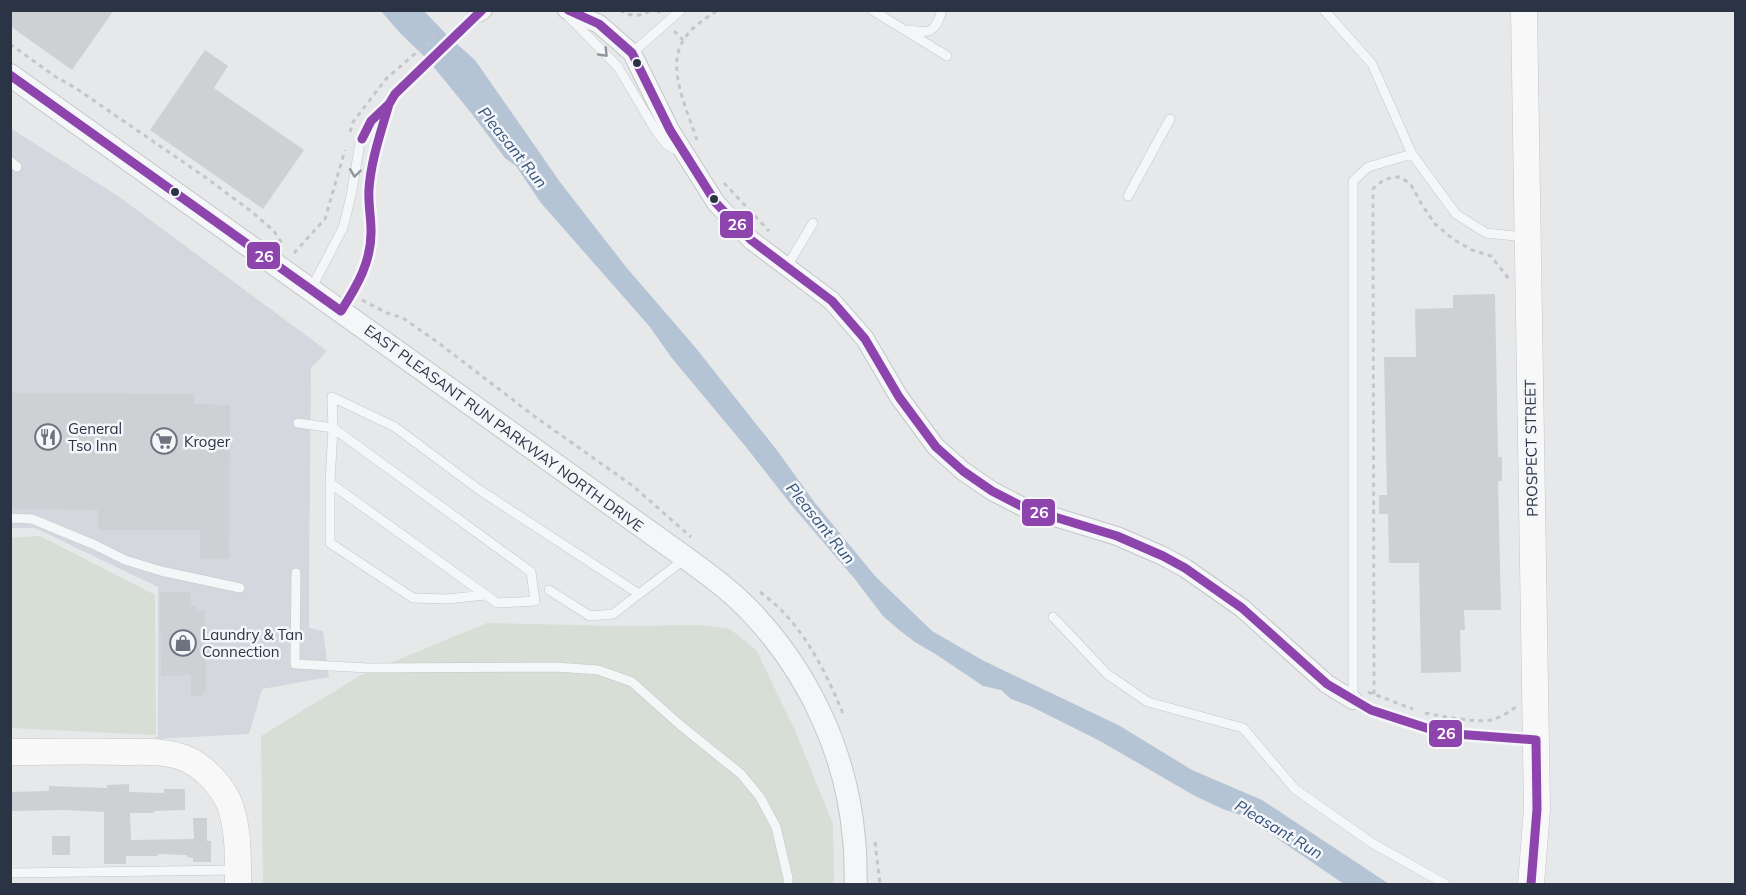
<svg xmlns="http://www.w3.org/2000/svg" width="1746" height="895" font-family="Mulish,sans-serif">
  <rect width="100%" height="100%" fill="#e6e8ea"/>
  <path fill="#d4d7dd" d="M 10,128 L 118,196 L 327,351 L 311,368 L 309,580 L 309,628 L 323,631 L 329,677 L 262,689 L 249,734 L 153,739 L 158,736 L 158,587 L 35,528 L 11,528 Z"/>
  <path fill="#d6ded6" d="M 40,536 L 155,595 L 156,735 L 11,728 L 11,538 Z
    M 487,623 L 617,626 L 702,625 L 730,629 L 756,650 L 794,728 L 833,824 L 834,884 L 263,884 L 261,736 L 361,675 Z"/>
  <path fill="#b4c4d5" d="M 381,11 L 424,11 L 449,37 L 475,60 L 560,182 L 626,267 L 695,347 L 776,449 L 815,503 L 875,576 L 932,631 L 984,661 L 1120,726 L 1192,770 L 1262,800 L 1389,884 L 1344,884 L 1246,817 L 1223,809 L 1195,796 L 1100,741 L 1030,706 L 1011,699 L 1001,690 L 983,686 L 937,655 L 915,642 L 899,630 L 883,616 L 854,578 L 793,507 L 746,447 L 671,357 L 650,327 L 541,203 L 516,166 L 505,158 L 472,114 L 428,60 L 400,33 Z"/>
  <path fill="#ced0d3" d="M 10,10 L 114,10 L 72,70 L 10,26 Z
    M 205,50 L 228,66 L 214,88 L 304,150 L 263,209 L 150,130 Z
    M 1495,294 L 1498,457 L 1502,457 L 1502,481 L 1498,481 L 1501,610 L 1464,610 L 1465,630 L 1460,630 L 1461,672 L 1421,673 L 1419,563 L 1389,563 L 1388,514 L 1379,514 L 1379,495 L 1387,495 L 1384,357 L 1416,357 L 1415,309 L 1453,308 L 1453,295 Z
    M 10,393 L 194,394 L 194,404 L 230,405 L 229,559 L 200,559 L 200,530 L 98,530 L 98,510 L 10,509 Z
    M 160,592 L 190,592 L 191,606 L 196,606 L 196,611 L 205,611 L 206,690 L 200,696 L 191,696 L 191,675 L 161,676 Z
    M 129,784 L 129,792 L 164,793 L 164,789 L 185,789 L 185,810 L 154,811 L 154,813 L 130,813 L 131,840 L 194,839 L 193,818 L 207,818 L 207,841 L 211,841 L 211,862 L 193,862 L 193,858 L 187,857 L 187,855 L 158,854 L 158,856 L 126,856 L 126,864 L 104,864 L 104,812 L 65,810 L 10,811 L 10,792 L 49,791 L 49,786 L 107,788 L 107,785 Z
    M 52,836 L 70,836 L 70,855 L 52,855 Z"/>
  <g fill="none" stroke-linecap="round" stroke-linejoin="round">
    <g stroke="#c4c6c8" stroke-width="10">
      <path id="service" d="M 872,10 L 947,56
        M 1324,10 L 1372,64 L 1412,154
        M 569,17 L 618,67 L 656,131 L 666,144 L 678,151
        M 909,30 C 930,35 936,31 942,10
        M 632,53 L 681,10
        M 10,161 L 17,167
        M 1128,196 L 1170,119
        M 1526,237 L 1486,233 L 1456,214 L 1412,154 L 1368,167 L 1353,181 L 1353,700 L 1371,710 L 1442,733 L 1534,740
        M 786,268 L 813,223
        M 311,289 L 343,228 L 351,196 L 360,143 L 371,121 L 389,104 L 395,94 L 478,13
        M 341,311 C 355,289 369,266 371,240 C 373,223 368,206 369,189 C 372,160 381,132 389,104
        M 298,423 L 333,428 L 332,397 L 395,427 L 478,489 L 639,594
        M 333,428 L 531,572 L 535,601 L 497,603 L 330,483 Z
        M 330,483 L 330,543 L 413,598 L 447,599 L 485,595
        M 10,518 L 32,519 L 95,545 L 125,560 L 161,571 L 240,588
        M 296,573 L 295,664 L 368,668 L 555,667 L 598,670 L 632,682 L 680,725 L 741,774 L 760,797 L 776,827 L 788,878 L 788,884
        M 549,590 L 590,616 L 613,614 L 686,558
        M 1053,617 L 1107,674 L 1148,702 L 1243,728 L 1295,789 L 1372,843 L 1445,884
        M 10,873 L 236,870"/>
    </g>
    <g stroke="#c4c6c8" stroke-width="20">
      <path id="minor" d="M 567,10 L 599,24 L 632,53 L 670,130 L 716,203 L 751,240 L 832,301 L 865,339 L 899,397 L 936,447 L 963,471 L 992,491 L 1025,508 L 1117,536 L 1163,556 L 1185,568 L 1242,608 L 1327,684 L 1353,700
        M 478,13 L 483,10"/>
    </g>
    <g stroke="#c4c6c8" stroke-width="24">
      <path id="tertiary" d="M 10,75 L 686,558 C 709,575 733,592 753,614 C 810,675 847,755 854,839 C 856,854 855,869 856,884"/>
    </g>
    <g stroke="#c4c6c8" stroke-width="27">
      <path id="secondary" d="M 1524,10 L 1537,809 L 1531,884
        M 10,752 C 47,752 84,751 121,752 C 143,752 168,750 189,760 C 206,769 221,785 229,803 C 239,828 238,858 238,884"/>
    </g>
    <path stroke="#c5c6ca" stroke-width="3" stroke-dasharray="4.5 4.5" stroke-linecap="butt" d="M 620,10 C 631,17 640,17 651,10
      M 655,10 L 659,12 L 659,10
      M 674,31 L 683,40
      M 10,44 L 56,77 L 77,89 L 205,177 L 252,212 L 274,231 L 283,245
      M 350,132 L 353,122 L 386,79 L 434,37
      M 697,140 C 688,112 666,68 683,41 C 691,27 705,19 718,10
      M 724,183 L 769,231
      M 294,253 L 325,219 L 345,150
      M 362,300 L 387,313 L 403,318 L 440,344 L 534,416 L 633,486 L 691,537
      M 760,592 C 802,622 825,670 844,716
      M 1368,692 L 1413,709
      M 1374,694 L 1373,189 C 1382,180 1388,177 1401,177 L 1411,185 L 1421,203 L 1435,224 L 1453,239 L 1472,250 L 1491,256 L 1509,279
      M 1425,713 C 1442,716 1474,723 1491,720 C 1500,718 1509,712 1516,707
      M 875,842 L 880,884"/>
    <use href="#service" stroke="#f5f6f7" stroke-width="9"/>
    <use href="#minor" stroke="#f5f6f7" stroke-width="18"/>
    <use href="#tertiary" stroke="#f5f6f7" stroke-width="22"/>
    <use href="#secondary" stroke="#f8f8f8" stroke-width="26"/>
    <g stroke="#f4f6f9" stroke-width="14">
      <path id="bus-1" d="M 568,10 L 599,24 L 632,53 L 670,130 L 716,203 L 751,240 L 832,301 L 865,339 L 899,397 L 936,447 L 963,471 L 992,491 L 1025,508 L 1117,536 L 1163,556 L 1185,568 L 1242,608 L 1327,684 L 1371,710 L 1442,733 L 1536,740 L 1537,809 L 1531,884
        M 10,75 L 341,311 C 357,286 372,261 371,230 C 371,217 368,203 369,189 C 371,160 381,132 389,104
        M 362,139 L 371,121 L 389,104 L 395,94 L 482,10"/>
    </g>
    <use href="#bus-1" stroke="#8e44ad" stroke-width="9"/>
  </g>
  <defs><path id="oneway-chevron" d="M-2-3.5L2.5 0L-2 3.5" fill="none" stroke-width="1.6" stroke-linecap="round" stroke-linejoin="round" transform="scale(1.5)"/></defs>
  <g stroke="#90959e">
    <use href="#oneway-chevron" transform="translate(604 53) rotate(46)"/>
    <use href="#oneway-chevron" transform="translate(355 173) rotate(98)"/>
  </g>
  <defs>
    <g id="restaurant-ring" transform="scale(1.35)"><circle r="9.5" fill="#f4f6f9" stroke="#6c737f" stroke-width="1.5"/><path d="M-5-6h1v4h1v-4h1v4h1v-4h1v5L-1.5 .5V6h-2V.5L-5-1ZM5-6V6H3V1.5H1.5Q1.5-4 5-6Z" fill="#6c737f"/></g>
    <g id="supermarket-ring" transform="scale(1.35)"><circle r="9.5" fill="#f4f6f9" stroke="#6c737f" stroke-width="1.5"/><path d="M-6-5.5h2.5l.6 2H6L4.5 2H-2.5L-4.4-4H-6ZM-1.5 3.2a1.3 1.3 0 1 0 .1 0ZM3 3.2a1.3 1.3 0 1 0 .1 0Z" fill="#6c737f"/></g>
    <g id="shop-ring" transform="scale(1.35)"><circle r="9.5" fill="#f4f6f9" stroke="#6c737f" stroke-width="1.5"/><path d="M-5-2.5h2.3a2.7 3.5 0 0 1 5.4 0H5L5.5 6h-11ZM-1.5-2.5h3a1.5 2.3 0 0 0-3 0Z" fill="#6c737f"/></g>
  </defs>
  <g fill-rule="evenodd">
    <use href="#restaurant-ring" x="48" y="437"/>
    <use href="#supermarket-ring" x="164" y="441"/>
    <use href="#shop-ring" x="183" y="643"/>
  </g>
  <g fill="#2b3445" stroke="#f4f6f9" stroke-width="2">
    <circle cx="637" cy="63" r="5"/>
    <circle cx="175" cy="192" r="5"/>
    <circle cx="714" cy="199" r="5"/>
  </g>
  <g text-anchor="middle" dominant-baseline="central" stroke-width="5" stroke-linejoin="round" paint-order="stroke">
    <g font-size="15" fill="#2b3445" stroke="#f4f6f9" text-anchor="start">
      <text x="68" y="428">General<tspan x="68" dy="17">Tso Inn</tspan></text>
      <text x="184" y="441">Kroger</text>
      <text x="202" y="634">Laundry &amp; Tan<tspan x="202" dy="17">Connection</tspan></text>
    </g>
    <g font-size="15" fill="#2b3445" stroke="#f4f6f9">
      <text transform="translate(504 428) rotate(36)">EAST PLEASANT RUN PARKWAY NORTH DRIVE</text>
      <text transform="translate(1531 448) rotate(-91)">PROSPECT STREET</text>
    </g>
    <g font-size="16" font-style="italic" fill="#34527a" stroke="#f4f6f9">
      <text transform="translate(513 147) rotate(51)">Pleasant Run</text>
      <text transform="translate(821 523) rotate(51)">Pleasant Run</text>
      <text transform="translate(1279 829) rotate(31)">Pleasant Run</text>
    </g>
  </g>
  <g stroke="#f4f6f9" stroke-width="2">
    <rect x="719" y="210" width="35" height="29" rx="6" fill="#8e44ad"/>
    <rect x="246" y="241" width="35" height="29" rx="6" fill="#8e44ad"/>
    <rect x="1021" y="498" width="35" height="29" rx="6" fill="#8e44ad"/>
    <rect x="1428" y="719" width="35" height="29" rx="6" fill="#8e44ad"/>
  </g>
  <g font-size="16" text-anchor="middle" font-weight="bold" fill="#fff">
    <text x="737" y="230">26</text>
    <text x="264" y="262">26</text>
    <text x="1039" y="518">26</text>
    <text x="1446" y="739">26</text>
  </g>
  <rect width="1746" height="895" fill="none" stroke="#2b3445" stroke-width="24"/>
</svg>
